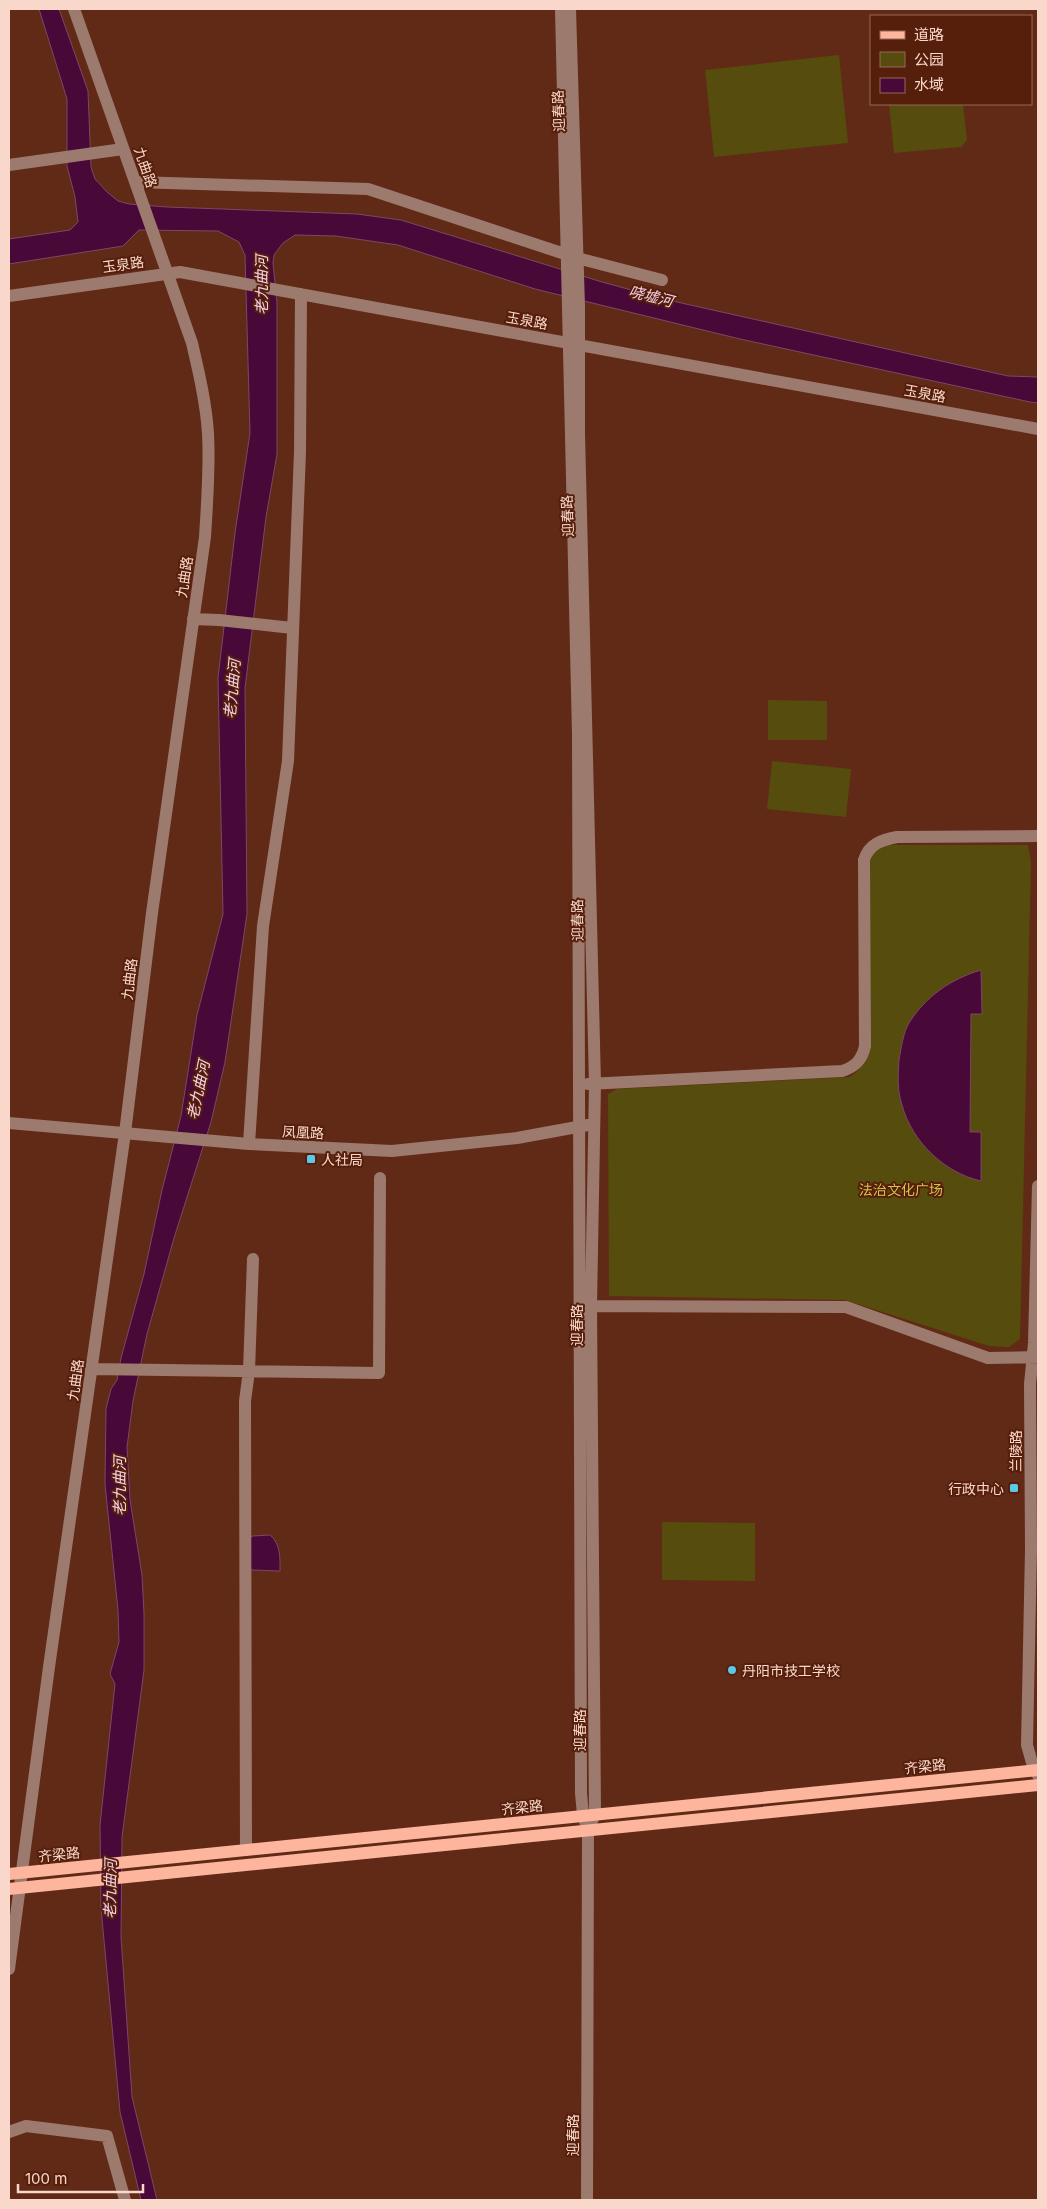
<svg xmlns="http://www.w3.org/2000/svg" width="1047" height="2209" font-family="Inter,'Noto Sans SC',sans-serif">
  <rect width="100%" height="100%" fill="#612a16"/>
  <path fill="#564c0d" d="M 839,55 L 848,143 L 714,157 L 705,70 Z
    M 889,104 L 963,104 L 967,140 L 961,147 L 894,153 Z
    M 768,700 L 827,701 L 827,740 L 768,740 Z
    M 772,761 L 851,769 L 846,817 L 767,809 Z
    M 883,845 L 1028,845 L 1031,862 L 1020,1339 L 1009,1347 L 989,1346 L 845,1300 L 609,1296 L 608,1094 L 617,1089 L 850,1077 C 862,1068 866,1061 870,1047 L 870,862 L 875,850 Z
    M 662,1522 L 755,1523 L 755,1581 L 662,1580 Z"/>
  <path fill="#480939" stroke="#7d4765" d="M 39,9 L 59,9 L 88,91 L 91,167 L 95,179 L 107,192 L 118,201 L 129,204 L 167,207 L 357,214 L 401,220 L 602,282 L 668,300 L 1008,376 L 1038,377 L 1038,403 L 1030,402 L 740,339 L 535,289 L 398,245 L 336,236 L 295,235 L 283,243 L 274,255 L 273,263 L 277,303 L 277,454 L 266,517 L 245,688 L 247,914 L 225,1062 L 211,1122 L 174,1238 L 147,1334 L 133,1401 L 127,1447 L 130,1500 L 142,1575 L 144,1613 L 144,1670 L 122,1837 L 121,1937 L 132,2097 L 157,2200 L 141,2200 L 120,2112 L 101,1908 L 100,1825 L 115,1684 L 110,1674 L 119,1642 L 118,1610 L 105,1484 L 106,1409 L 111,1389 L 117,1380 L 121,1358 L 144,1274 L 162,1190 L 181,1116 L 197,1015 L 223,914 L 218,678 L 235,533 L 250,433 L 245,255 L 239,242 L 218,231 L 139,230 L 123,246 L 9,264 L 9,239 L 70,230 L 78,222 L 75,197 L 67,166 L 67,99 Z
    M 981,970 L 982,1014 L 971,1014 L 970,1132 L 981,1132 L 981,1181 C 945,1173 912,1142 902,1105 C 897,1090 898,1075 899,1060 C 901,1049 903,1033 909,1023 C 926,996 951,979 981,970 Z
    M 270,1535 C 281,1544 280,1559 280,1571 L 252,1570 L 250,1569 L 249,1538 L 253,1536 Z"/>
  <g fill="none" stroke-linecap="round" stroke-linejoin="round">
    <path stroke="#9d7a6e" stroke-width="12" d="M 561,9 L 578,734 L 581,1793 L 583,1815 L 588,1830 L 587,2200
      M 570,9 L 579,307 L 579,433 L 595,1084 L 591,1306 L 595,1814 L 591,1823
      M 9,165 L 123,149
      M 135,182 L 368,189 L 577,258 L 662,280
      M 9,296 L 180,272 L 1038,429
      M 193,619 L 219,620 L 292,628
      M 588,1084 L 842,1071 C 855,1067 862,1060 865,1046 L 864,860 C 869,844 881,840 897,837 L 1038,836
      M 9,1123 L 249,1144 L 392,1151 L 517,1138 L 588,1125
      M 249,1144 L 263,926 L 288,761 L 300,452 L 301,294
      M 1038,1186 L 1034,1343 L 1030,1384 L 1031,1549 L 1027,1745 L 1034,1770 L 1038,1775
      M 584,1306 L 846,1307 L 988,1358 L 1038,1357
      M 91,1369 L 379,1373 L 380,1178
      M 246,1850 L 245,1401 L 249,1371 L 253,1259
      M 9,1969 L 49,1667 L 125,1133 L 152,913 L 205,537 C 207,503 210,468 208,433 C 206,403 199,373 192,343 L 74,9
      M 9,2132 L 26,2126 L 107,2136 L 125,2200"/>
    <path stroke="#fdb59d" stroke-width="12" d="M 9,1874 L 1038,1770
      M 9,1889 L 1038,1785"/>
  </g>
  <g fill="#5bc8e7" stroke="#551f0b" stroke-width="2">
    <rect x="306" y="1154" width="10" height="10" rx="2.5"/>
    <rect x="1009" y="1483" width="10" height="10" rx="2.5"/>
    <circle cx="732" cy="1670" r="5"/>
  </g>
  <g text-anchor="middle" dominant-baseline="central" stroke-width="4" stroke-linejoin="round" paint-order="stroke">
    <g font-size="14" fill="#fad7cb" stroke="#551f0b">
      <text transform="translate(558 111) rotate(-92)">迎春路</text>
      <text transform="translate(146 167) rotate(71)">九曲路</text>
      <text transform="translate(123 264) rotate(-8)">玉泉路</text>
      <text transform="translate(527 320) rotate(10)">玉泉路</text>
      <text transform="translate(925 393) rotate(10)">玉泉路</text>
      <text transform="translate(567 516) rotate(-92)">迎春路</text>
      <text transform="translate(184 577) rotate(-81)">九曲路</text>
      <text transform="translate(577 920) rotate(-91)">迎春路</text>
      <text transform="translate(129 979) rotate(-83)">九曲路</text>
      <text transform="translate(303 1132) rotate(3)">凤凰路</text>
      <text transform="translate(576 1325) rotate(-90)">迎春路</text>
      <text transform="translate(75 1380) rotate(-82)">九曲路</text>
      <text transform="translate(1015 1451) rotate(-90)">兰陵路</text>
      <text transform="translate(579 1730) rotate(-90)">迎春路</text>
      <text transform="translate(925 1766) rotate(-6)">齐梁路</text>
      <text transform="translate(522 1807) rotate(-6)">齐梁路</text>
      <text transform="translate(59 1854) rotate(-6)">齐梁路</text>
      <text transform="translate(572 2135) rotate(-90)">迎春路</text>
    </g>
    <g font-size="14" fill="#fad7cb" stroke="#551f0b" text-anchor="start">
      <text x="321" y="1159">人社局</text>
      <text x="1004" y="1488" text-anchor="end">行政中心</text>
      <text x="742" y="1670">丹阳市技工学校</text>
    </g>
    <g font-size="14" fill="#d5c24d" stroke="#551f0b">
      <text x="901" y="1189">法治文化广场</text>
    </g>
    <g font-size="15" font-style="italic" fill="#f7d0e9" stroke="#551f0b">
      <text transform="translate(261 285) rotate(-90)">老九曲河</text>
      <text transform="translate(651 296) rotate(14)">哓墟河</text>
      <text transform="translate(232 689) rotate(-85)">老九曲河</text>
      <text transform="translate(198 1090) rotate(-78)">老九曲河</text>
      <text transform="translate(119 1486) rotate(-90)">老九曲河</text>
      <text transform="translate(110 1889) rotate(-89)">老九曲河</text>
    </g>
  </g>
  <rect width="1047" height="2209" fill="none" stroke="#fad7cb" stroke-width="20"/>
  <rect x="870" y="15" width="162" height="90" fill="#551f0b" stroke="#976958"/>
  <rect x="880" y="31" width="25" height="8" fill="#fdb59d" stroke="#976958"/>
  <text x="914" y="40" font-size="15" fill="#fad7cb">道路</text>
  <rect x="880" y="52" width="25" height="15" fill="#564c0d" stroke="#976958"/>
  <text x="914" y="65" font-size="15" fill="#fad7cb">公园</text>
  <rect x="880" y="78" width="25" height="15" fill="#480939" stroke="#976958"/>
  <text x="914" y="90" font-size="15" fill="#fad7cb">水域</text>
  <path d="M18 2184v8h125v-8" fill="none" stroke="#fad7cb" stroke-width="2.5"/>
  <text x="25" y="2184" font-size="15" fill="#fad7cb" stroke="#551f0b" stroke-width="4" paint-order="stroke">100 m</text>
</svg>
